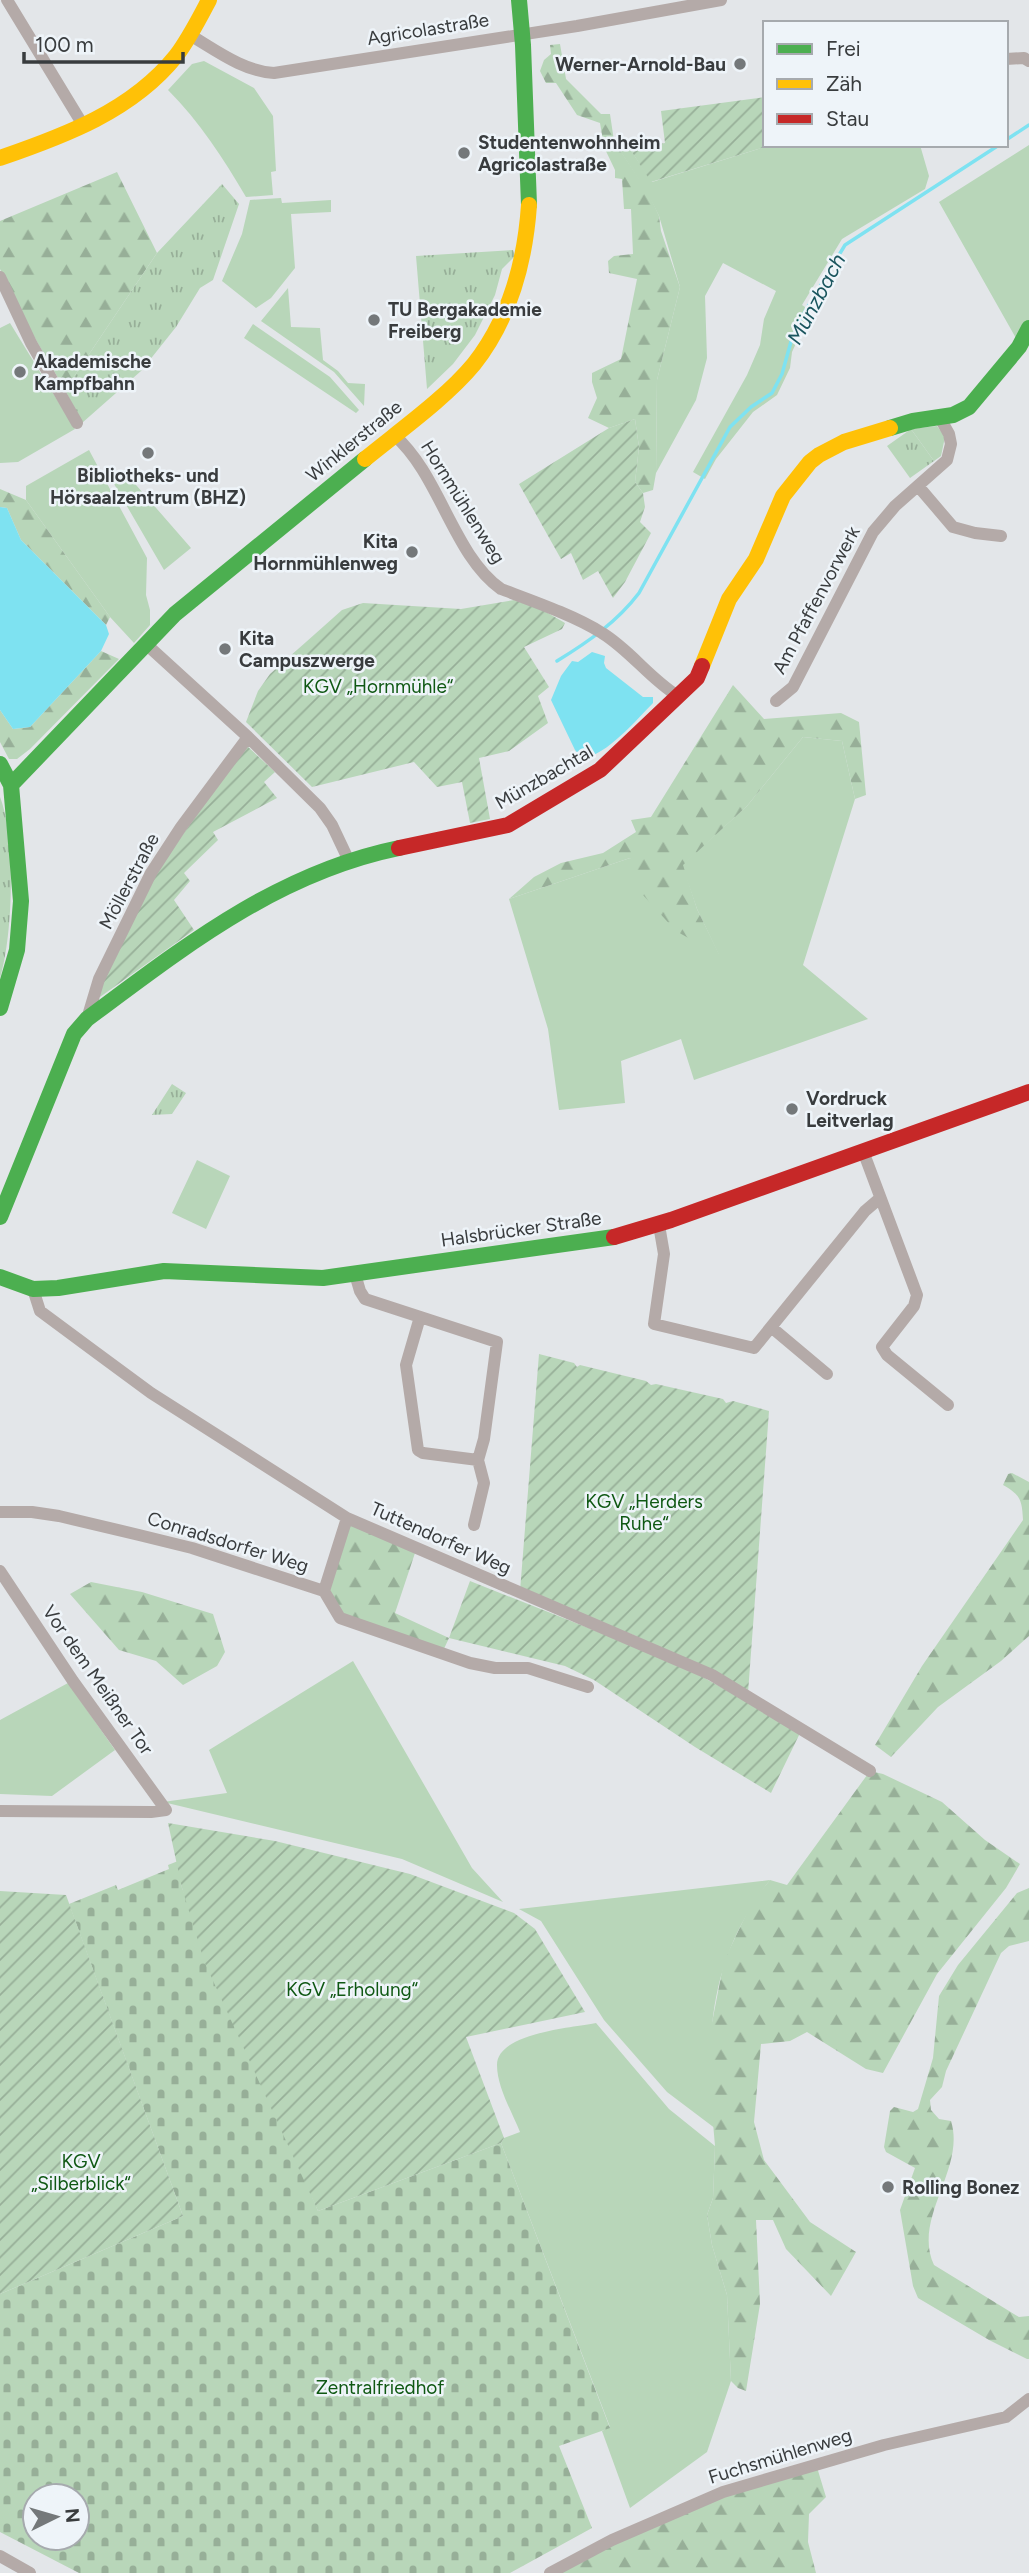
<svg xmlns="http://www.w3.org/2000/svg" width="1029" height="2573" font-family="Figtree,sans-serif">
  <defs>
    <pattern id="forest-firs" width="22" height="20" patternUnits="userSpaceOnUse" patternTransform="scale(1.75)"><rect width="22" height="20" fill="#b8d6b9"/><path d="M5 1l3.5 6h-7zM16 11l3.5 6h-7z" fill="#97af98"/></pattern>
    <pattern id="cemetery-stones" width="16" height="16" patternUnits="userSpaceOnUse" patternTransform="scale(1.75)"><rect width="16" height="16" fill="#b8d6b9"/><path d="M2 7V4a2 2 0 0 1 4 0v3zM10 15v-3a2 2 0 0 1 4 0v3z" fill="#97af98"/></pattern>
    <pattern id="park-tufts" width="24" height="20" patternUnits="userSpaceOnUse" patternTransform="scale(1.75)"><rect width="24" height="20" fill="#b8d6b9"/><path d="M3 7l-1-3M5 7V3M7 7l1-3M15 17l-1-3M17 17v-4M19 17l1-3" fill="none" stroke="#97af98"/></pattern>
    <pattern id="garden-furrows" width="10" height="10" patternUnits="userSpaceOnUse" patternTransform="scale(1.75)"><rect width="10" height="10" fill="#b8d6b9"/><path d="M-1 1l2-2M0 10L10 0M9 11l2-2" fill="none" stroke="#97af98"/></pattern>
  </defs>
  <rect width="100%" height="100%" fill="#e3e6e9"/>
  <path fill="#b8d6b9" d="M 204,61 L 254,88 L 273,116 L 276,171 L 271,172 L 273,195 L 246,197 C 223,158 200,122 168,90 L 192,64 Z
    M 771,145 L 920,145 L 929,176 L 925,189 L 842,239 L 802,305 L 811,311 L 792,352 L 790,368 L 777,395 L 753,412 L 716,459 L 705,479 L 693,472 L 747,375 L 760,345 L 764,319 L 776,291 L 723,263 L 705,296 L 707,358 L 696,400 L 656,473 L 657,380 L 680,287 L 659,216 L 648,194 L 619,149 L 630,149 L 652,182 Z
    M 1029,145 L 1029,320 L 1017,340 L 939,202 Z
    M 281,198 L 282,203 L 331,200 L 331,212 L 291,214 L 295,268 L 271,298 L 256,308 L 222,281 L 242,234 L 250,200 Z
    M 288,288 L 291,327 L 320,328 L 323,360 L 338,371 L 348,383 L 365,384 L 364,406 L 334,372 L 261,321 Z
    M 10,323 L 75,429 L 18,462 L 0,463 L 0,328 Z
    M 253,324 L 330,377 L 359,410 L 356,413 L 244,338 Z
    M 937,426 L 945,437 L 941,456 L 934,461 L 911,429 Z
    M 89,450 L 147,558 L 146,595 L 150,610 L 150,625 L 134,643 L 110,617 L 26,500 L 26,486 Z
    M 123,470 L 191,548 L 164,570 L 110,477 Z
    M 803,737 L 842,741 L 855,799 L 803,965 L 868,1019 L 694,1080 L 681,1039 L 621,1061 L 625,1103 L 559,1110 L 548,1029 L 509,899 L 630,858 L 719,955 L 697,909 L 682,865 L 747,806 Z
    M 197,1160 L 230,1176 L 206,1229 L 172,1213 Z
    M 353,1661 L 472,1868 L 503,1902 L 402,1859 L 163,1802 L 227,1793 L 209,1750 Z
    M 68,1683 L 115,1750 L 52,1796 L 0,1794 L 0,1720 Z
    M 770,1880 C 711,1956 703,2036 716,2129 L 667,2092 L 604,2020 L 541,1921 L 519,1909 Z
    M 596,2023 L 669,2109 L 715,2146 L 713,2198 L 707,2215 L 712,2245 L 727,2295 L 731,2381 L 707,2452 L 630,2508 L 602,2431 L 610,2427 L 501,2143 L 504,2138 L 520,2132 C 512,2112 497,2087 497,2065 C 497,2033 571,2028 596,2023 Z"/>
  <path fill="url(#forest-firs)" d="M 560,44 L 566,79 L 601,114 L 610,114 L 614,141 L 649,194 L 659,216 L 661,231 L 680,287 L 657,380 L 656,473 L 653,490 L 643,493 L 635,482 L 639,447 L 635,419 L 609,428 L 588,418 L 597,398 L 592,382 L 592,373 L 621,359 L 637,279 L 609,273 L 608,261 L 614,256 L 633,254 L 631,209 L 624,209 L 622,179 L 615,178 L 615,170 L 604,147 L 600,123 L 577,115 L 556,83 L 546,83 L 540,71 L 544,60 L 551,54 L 550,45 Z
    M 117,172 L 157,253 L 65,390 L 21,314 L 0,269 L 0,221 Z
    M 0,489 L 26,500 L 110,617 L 106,625 L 21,540 L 7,508 L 0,507 Z
    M 101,651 L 119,659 L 30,749 L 17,759 L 9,759 L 0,742 L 0,710 L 13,729 L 30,727 Z
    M 733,685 L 764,719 L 841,713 L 859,722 L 866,795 L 855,799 L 842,741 L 803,737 L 747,806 L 683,865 L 697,909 L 720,956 L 676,931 L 642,894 L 630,858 L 509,899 L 534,877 L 561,863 L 603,853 L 636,832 L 631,820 L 651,817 Z
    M 1012,1473 L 1029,1482 L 1029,1636 L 1001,1661 L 938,1707 L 891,1757 L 875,1745 L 922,1666 L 1023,1520 C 1022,1501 1021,1495 1003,1485 L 1008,1474 Z
    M 347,1518 L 416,1550 L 395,1613 L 449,1638 L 442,1653 L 340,1618 L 324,1591 Z
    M 91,1582 L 142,1592 L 213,1614 L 225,1652 L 217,1666 L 183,1685 L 156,1661 L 119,1650 L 70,1594 Z
    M 870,1771 L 883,1774 L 942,1802 L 985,1840 L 1020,1864 L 1006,1888 L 937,1974 L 883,2073 L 866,2069 L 807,2032 L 790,2041 L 761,2044 L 754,2122 L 764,2160 L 810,2222 L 856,2252 L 831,2296 L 786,2249 L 773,2220 L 756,2220 L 760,2304 L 746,2391 L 738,2388 L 731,2381 L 727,2295 L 712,2245 L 707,2215 L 713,2198 L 715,2146 L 710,2088 L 710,2033 L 724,1961 L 752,1902 L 770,1880 L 787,1885 Z
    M 1029,1888 L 1029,1941 L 1009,1946 L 1001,1953 L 946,2071 L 942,2087 L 930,2100 L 931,2110 L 939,2119 L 951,2121 C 966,2169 912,2218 934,2265 L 1019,2317 L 1029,2316 L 1029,2359 L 1027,2359 L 989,2340 L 918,2298 L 913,2286 L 900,2210 L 915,2168 L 886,2152 L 884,2147 L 890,2111 L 894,2107 L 913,2112 L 918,2109 L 933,2058 L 939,1996 L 958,1965 L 1017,1893 Z
    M 816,2464 L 826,2497 L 809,2514 L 808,2542 L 816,2573 L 550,2573 L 634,2530 Z"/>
  <path fill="url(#cemetery-stones)" fill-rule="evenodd" d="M 178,1861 L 182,1888 L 318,2211 L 501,2143 L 610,2428 L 559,2446 L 592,2528 L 510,2573 L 79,2573 L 0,2532 L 0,2294 L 183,2216 L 69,1904 L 116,1885 L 118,1890 L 169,1869 L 168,1865 ZM 35,2496 L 77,2496 L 77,2538 L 35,2538 Z"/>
  <path fill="url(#park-tufts)" d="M 222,184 L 239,204 L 213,280 L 200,288 L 176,327 L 141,371 L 82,423 L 65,390 L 157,253 Z
    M 513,250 L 515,256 L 502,269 L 495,295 L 475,335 L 453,364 L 427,389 L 416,256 Z
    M 911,429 L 934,461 L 910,478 L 887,446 Z
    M 0,797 C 16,838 13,936 0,978 Z
    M 172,1084 L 186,1093 L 172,1114 L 152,1115 Z"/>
  <path fill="url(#garden-furrows)" d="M 765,97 L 765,145 L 771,145 L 651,182 L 630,149 L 665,143 L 661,111 Z
    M 635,419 L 639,447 L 635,482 L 643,493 L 645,507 L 640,522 L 651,533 L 625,582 L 613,598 L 598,571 L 583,580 L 571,553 L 561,559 L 519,484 L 609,428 Z
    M 514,600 L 541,609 L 565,623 L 562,629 L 524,647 L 549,687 L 538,696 L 548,723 L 509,751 L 479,758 L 490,819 L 470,823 L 462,782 L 437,787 L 414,762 L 312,787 L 246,722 L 258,691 L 270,674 L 342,610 L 363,603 L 461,609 Z
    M 246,745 L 275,772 L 264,782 L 277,798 L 213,832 L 218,840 L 184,873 L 190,881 L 174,900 L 194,930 L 100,997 L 96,995 L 159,868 Z
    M 539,1354 L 574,1363 L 577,1367 L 580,1365 L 646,1381 L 651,1385 L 656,1384 L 723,1399 L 726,1403 L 733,1401 L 769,1411 L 748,1693 L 679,1660 L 636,1636 L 520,1591 Z
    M 470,1581 L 679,1664 L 801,1731 L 771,1793 L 695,1747 L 594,1680 L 565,1666 L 449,1638 Z
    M 168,1823 L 275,1841 L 410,1874 L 514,1913 L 535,1929 L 585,2012 L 466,2037 L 504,2138 L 501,2143 L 318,2211 L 204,1961 L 182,1888 Z
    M 0,1891 L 66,1895 L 183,2216 L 0,2294 Z"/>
  <path fill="#7ee2f1" d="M 0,507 L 7,508 L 21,540 L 106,625 L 109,634 L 101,651 L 30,727 L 13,729 L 0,710 Z
    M 592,652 L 605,656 L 604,663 L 606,668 L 643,697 L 653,697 L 653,703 C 637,719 603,760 581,757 L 575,750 L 551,700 L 561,676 L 572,661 L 578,662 Z"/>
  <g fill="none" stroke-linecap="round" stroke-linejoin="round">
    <path stroke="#7ee2f1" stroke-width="3.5" d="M 1006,140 L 1029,125
      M 557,661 C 588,642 617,622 639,593 L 730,427 L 751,407 L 772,393 L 782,374 L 792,338 L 800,320 L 845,245 L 999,145"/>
    <path stroke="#b4aaa8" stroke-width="12" d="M 7,0 L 83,125
      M 190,35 C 217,51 243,71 274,73 L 577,26 L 721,0
      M 1006,59 L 1024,58 L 1029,61
      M 0,277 L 31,343 L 77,423
      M 394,435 C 440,475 453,555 501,589 C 530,600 576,616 602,633 C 630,650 650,679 678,696
      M 918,486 L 953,527 L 975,533 L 1001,536
      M 146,644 L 248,737 L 320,808 L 332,825 L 349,861
      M 776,701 L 793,687 L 873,532 L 895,506 L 947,460 L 951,444 L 949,434 L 940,418
      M 87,1019 L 99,979 L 151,873 L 181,827 L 248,737
      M 863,1151 L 917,1295 L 914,1306 L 882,1347 L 887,1355 L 948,1405
      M 659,1225 L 664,1254 L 654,1324 L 754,1348 L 865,1211 L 879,1199
      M 355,1274 L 360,1291 L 365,1299 L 497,1342 L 484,1439 L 478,1460 L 484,1483 L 474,1525
      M 33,1289 L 40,1311 L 94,1351 L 151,1393 L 347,1518 L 712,1675 L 870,1771
      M 420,1317 L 406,1365 L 418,1450 L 423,1453 L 478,1460
      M 771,1327 L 827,1374
      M 0,1512 L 32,1512 L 59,1516 L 139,1535 L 192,1548 L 324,1591 L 340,1618 L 470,1663 L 495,1668 L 528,1668 L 588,1687
      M 0,1571 L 73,1681 L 166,1810 L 151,1812 L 0,1811
      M 324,1591 L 347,1518
      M 0,2556 L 30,2573
      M 550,2573 L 612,2540 L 723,2492 L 884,2445 L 1006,2417 L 1029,2399"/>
    <path stroke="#4caf50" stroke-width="16" d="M 519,0 L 523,45 L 529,205
      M 890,428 L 913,421 L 953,415 L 969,407 L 1019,347 L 1029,328
      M 0,764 L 11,785 L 21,901 L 17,950 L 0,1008
      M 11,785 L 175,614 L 365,459
      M 0,1217 L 74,1034 L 87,1019 C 184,947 277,873 399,848
      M 0,1277 L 33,1289 L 58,1288 L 164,1271 L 323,1278 L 614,1237"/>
    <path stroke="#ffc107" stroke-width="16" d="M 0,158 C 64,136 132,111 176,56 C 189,39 199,19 209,0
      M 365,459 C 398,432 447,397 474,364 C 510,318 525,263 529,205
      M 702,666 L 729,599 L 756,559 L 783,496 L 810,462 L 819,455 L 844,442 L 890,428"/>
    <path stroke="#c62828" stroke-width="16" d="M 399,848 L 508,825 L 600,770 L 697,678 L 702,666
      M 614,1237 L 671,1220 L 1029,1092"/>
  </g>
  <g fill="#74787a" stroke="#eef4f9" stroke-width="2.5">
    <circle cx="740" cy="64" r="7"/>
    <circle cx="464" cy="153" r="7"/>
    <circle cx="374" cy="320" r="7"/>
    <circle cx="20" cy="372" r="7"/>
    <circle cx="148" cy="453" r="7"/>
    <circle cx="412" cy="552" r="7"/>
    <circle cx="225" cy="649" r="7"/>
    <circle cx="792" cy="1109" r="7"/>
    <circle cx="888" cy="2187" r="7"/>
  </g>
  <g text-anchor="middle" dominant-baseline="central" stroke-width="5" stroke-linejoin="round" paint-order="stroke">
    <g font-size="19" fill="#393c3e" stroke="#eef4f9">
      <text transform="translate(428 29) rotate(-9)">Agricolastraße</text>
      <text transform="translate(354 441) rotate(-39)">Winklerstraße</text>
      <text transform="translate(463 502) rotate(58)">Hornmühlenweg</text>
      <text transform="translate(816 600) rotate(-62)">Am Pfaffenvorwerk</text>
      <text transform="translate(544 777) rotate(-30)">Münzbachtal</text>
      <text transform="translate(129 881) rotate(-62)">Möllerstraße</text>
      <text transform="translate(521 1229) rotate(-8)">Halsbrücker Straße</text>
      <text transform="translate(441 1538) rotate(24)">Tuttendorfer Weg</text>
      <text transform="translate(228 1542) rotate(17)">Conradsdorfer Weg</text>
      <text transform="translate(98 1680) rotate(55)">Vor dem Meißner Tor</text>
      <text transform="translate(780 2456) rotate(-17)">Fuchsmühlenweg</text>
    </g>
    <g font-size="19" font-weight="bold" fill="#393c3e" stroke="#eef4f9" text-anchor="start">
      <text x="726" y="64" text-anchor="end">Werner-Arnold-Bau</text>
      <text x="478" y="142">Studentenwohnheim<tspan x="478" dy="22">Agricolastraße</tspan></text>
      <text x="388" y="309">TU Bergakademie<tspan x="388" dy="22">Freiberg</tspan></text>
      <text x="34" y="361">Akademische<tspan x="34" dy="22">Kampfbahn</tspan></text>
      <text x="148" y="475" text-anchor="middle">Bibliotheks- und<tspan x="148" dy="22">Hörsaalzentrum (BHZ)</tspan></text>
      <text x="398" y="541" text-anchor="end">Kita<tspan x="398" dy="22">Hornmühlenweg</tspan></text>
      <text x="239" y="638">Kita<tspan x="239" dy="22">Campuszwerge</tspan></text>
      <text x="806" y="1098">Vordruck<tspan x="806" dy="22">Leitverlag</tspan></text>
      <text x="902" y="2187">Rolling Bonez</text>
    </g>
    <g font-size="19" fill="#0f5813" stroke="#eef4f9">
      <text x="378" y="686">KGV „Hornmühle“</text>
      <text x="644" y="1501">KGV „Herders<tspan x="644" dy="22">Ruhe“</tspan></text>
      <text x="352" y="1989">KGV „Erholung“</text>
      <text x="81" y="2161">KGV<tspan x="81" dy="22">„Silberblick“</tspan></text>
      <text x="380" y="2387">Zentralfriedhof</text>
    </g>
    <g font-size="21" font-style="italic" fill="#1a555e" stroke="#eef4f9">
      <text transform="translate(816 299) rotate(-62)">Münzbach</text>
    </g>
  </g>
  <rect x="763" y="21" width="245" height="126" fill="#eef4f9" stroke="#a6aaae" stroke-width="2"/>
  <rect x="777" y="44" width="35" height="10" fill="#4caf50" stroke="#a6aaae" stroke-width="2"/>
  <text x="826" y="56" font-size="21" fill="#393c3e">Frei</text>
  <rect x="777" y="79" width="35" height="10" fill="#ffc107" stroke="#a6aaae" stroke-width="2"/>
  <text x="826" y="91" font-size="21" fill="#393c3e">Zäh</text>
  <rect x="777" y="114" width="35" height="10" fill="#c62828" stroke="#a6aaae" stroke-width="2"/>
  <text x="826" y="126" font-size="21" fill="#393c3e">Stau</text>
  <g transform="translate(56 2517) rotate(85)"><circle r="33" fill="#eef4f9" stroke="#a6aaae" stroke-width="2"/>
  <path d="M0-5L12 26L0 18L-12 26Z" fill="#74787a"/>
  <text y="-10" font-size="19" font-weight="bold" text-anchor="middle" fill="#393c3e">N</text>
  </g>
  <path d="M24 52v10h159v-10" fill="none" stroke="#393c3e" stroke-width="3.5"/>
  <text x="35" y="52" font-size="21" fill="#393c3e" stroke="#eef4f9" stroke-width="5" paint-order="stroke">100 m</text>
</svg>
